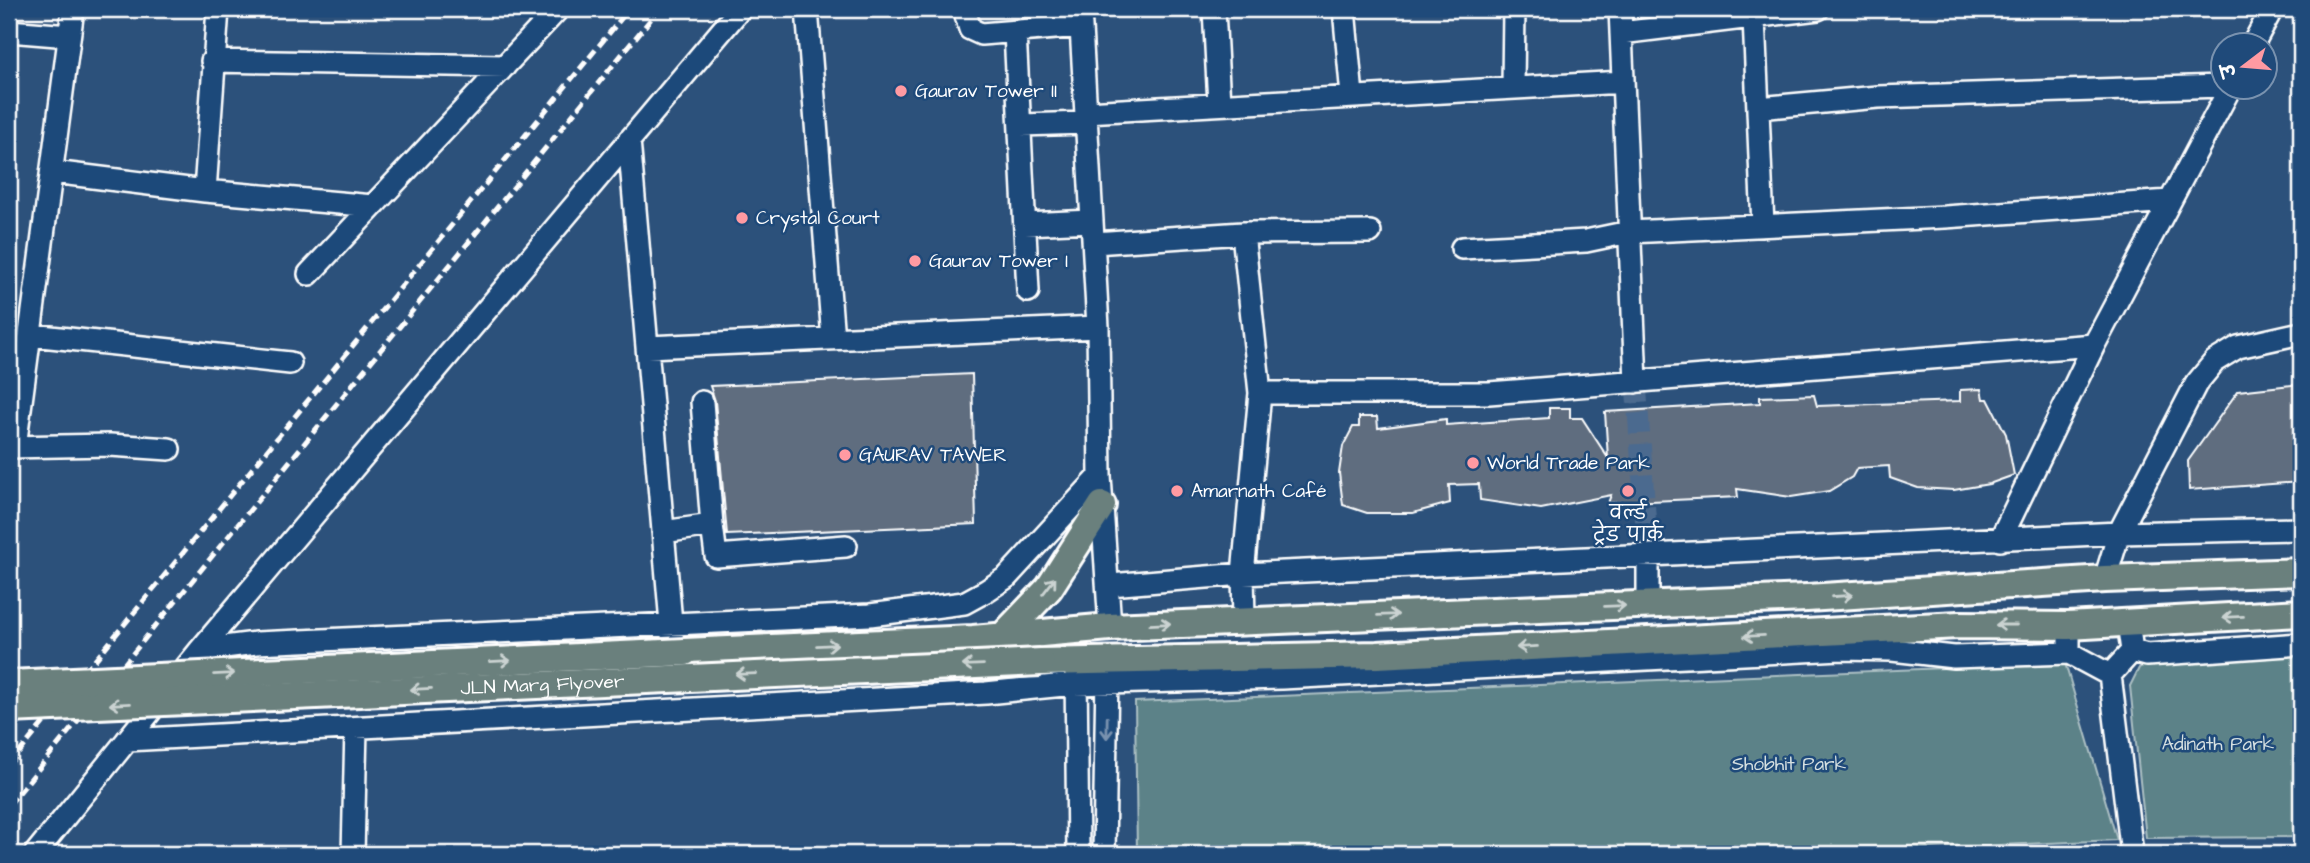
<svg xmlns="http://www.w3.org/2000/svg" width="2310" height="863" font-family="'Architects Daughter','Playpen Sans Deva',sans-serif">
  <rect width="100%" height="100%" fill="#2c517b"/>
  <filter id="ink" filterUnits="userSpaceOnUse"><feTurbulence type="fractalNoise" baseFrequency=".0143" numOctaves="2"/><feDisplacementMap in="SourceGraphic" scale="14" xChannelSelector="R" yChannelSelector="G"/><feConvolveMatrix kernelMatrix="1 2 1 2 8 2 1 2 1" color-interpolation-filters="sRGB"/></filter>
  <g filter="url(#ink)">
    <path fill="#5b8288" stroke="#adc0c4" stroke-width="2" d="M 2301,655 L 2301,837 L 2146,838 L 2130,686 L 2139,668 L 2148,663 Z
      M 2065,663 L 2117,840 L 1785,854 L 1137,854 L 1135,702 Z"/>
    <path fill="#5f6d7f" stroke="#fff" stroke-width="2" d="M 972,374 L 976,524 L 727,535 L 715,401 L 710,386 Z
      M 2301,384 L 2301,482 L 2189,490 L 2188,461 L 2238,391 Z
      M 1981,389 L 1983,399 L 1988,399 L 2006,434 L 2014,475 L 1989,484 L 1954,490 L 1918,488 L 1890,478 L 1889,466 L 1857,468 L 1852,477 L 1829,491 L 1791,497 L 1737,489 L 1738,497 L 1608,503 L 1611,495 L 1541,509 L 1480,500 L 1479,484 L 1449,485 L 1450,503 L 1413,513 L 1367,513 L 1343,505 L 1339,473 L 1343,446 L 1353,427 L 1359,427 L 1359,417 L 1377,417 L 1378,428 L 1446,419 L 1446,425 L 1549,418 L 1549,408 L 1570,408 L 1570,418 L 1582,418 L 1608,458 L 1605,412 L 1760,403 L 1760,397 L 1814,395 L 1817,406 L 1960,401 L 1960,390 Z"/>
    <g fill="none" stroke-linecap="round" stroke-linejoin="round">
      <path stroke="#4c6b8f" stroke-width="21" stroke-dasharray="21 10" stroke-linecap="butt" d="M 1636,382 L 1648,556"/>
      <g stroke="#fff" stroke-width="26">
        <path id="minor" d="M 218,9 L 205,191 L 373,206
          M 807,9 L 833,339
          M 964,9 L 970,29 L 981,34 L 1081,26
          M 1080,9 L 1098,327 L 1100,476 L 1110,627
          M 1214,9 L 1219,104
          M 1344,9 L 1352,96
          M 1620,9 L 1636,382
          M 1754,18 L 1763,226
          M 9,31 L 69,36
          M 1015,32 L 1028,291
          M 1621,33 L 1818,9
          M 2252,46 L 2272,9
          M 212,61 L 505,66
          M 1513,86 L 1514,9
          M 1758,108 L 1878,97 L 2222,86
          M 1086,112 L 1623,82
          M 1021,125 L 1086,123
          M 629,140 L 675,669
          M 53,172 L 205,191
          M 1025,224 L 1092,221
          M 1243,233 L 1260,393 L 1489,393 L 2094,345
          M 1094,243 L 1243,233 L 1370,232
          M 1462,248 L 1586,241 L 1629,232 L 1945,217 L 2170,201
          M 309,274 L 558,9
          M 32,335 L 290,363
          M 647,347 L 1098,327
          M 702,402 L 712,525
          M 9,447 L 110,445 L 169,449
          M 15,447 L 73,9
          M 663,532 L 712,525 L 716,556 L 846,546
          M 2000,540 L 2094,345 L 2230,88
          M 2105,579 L 2119,533 L 2196,384 L 2215,361 L 2238,347 L 2301,333
          M 1110,585 L 1243,574 L 2119,533 L 2301,529
          M 1648,605 L 1648,556
          M 1244,620 L 1243,574 L 1260,393
          M 2128,622 L 2132,651 L 2110,675 L 2132,854
          M 2069,639 L 2069,653 L 2110,675
          M 200,650 L 256,643 L 870,615 L 964,603 L 986,591 L 1007,577 L 1100,476
          M 2132,651 L 2147,655 L 2301,644
          M 1076,671 L 1078,854
          M 127,740 L 986,693 L 1074,684 L 1282,678 L 1841,649 L 1892,650 L 1954,657 L 2069,653
          M 35,854 L 200,650 L 740,9
          M 353,854 L 356,728
          M 1104,854 L 1107,673"/>
      </g>
      <g stroke="#fff" stroke-width="32">
        <path id="major" d="M 1003,636 L 1049,588 L 1102,505
          M 685,652 L 973,639 L 1110,627 L 1807,598 L 2105,579 L 2301,572
          M 1041,662 L 1377,655 L 1959,625 L 2068,626 L 2301,613"/>
      </g>
      <use href="#minor" stroke="#1f4a7a" stroke-width="21"/>
      <use href="#major" stroke="#6a807d" stroke-width="26"/>
      <path stroke="#fff" stroke-width="5" stroke-dasharray="10 5" stroke-linecap="butt" d="M 9,765 L 629,9
        M 9,805 L 659,9"/>
      <g stroke="#fff" stroke-width="32" stroke-linecap="butt">
        <g id="major-bridge">
          <path d="M 9,684 L 685,652"/>
          <path id="s1" d="M 9,709 L 1041,662"/>
        </g>
      </g>
      <use href="#major-bridge" stroke="#6a807d" stroke-width="26"/>
    </g>
    <defs><path id="oneway-shaft" d="M-6 0H5M1.5-3L5.5 0L1.5 3" fill="none" stroke-width="1.6" stroke-linecap="round" stroke-linejoin="round" transform="scale(1.75)"/></defs>
    <g stroke="#cbd3d2">
      <use href="#oneway-shaft" transform="translate(1049 586) rotate(-52)"/>
      <use href="#oneway-shaft" transform="translate(1842 596) rotate(-4)"/>
      <use href="#oneway-shaft" transform="translate(1615 606) rotate(-2)"/>
      <use href="#oneway-shaft" transform="translate(1388 615) rotate(-2)"/>
      <use href="#oneway-shaft" transform="translate(2233 617) rotate(177)"/>
      <use href="#oneway-shaft" transform="translate(1160 624) rotate(-3)"/>
      <use href="#oneway-shaft" transform="translate(2006 625) rotate(-180)"/>
      <use href="#oneway-shaft" transform="translate(1754 636) rotate(177)"/>
      <use href="#oneway-shaft" transform="translate(827 645) rotate(-3)"/>
      <use href="#oneway-shaft" transform="translate(1527 647) rotate(177)"/>
      <use href="#oneway-shaft" transform="translate(500 661) rotate(-3)"/>
      <use href="#oneway-shaft" transform="translate(973 665) rotate(178)"/>
      <use href="#oneway-shaft" transform="translate(224 674) rotate(-3)"/>
      <use href="#oneway-shaft" transform="translate(746 674) rotate(178)"/>
      <use href="#oneway-shaft" transform="translate(421 689) rotate(177)"/>
      <use href="#oneway-shaft" transform="translate(120 704) rotate(177)"/>
    </g>
    <use stroke="#7992af" href="#oneway-shaft" transform="translate(1107 728) rotate(91)"/>
  </g>
  <g fill="#ff9aa2" stroke="#1f4a7a" stroke-width="2.5">
    <circle cx="901" cy="91" r="7"/>
    <circle cx="742" cy="218" r="7"/>
    <circle cx="915" cy="261" r="7"/>
    <circle cx="845" cy="455" r="7"/>
    <circle cx="1473" cy="463" r="7"/>
    <circle cx="1177" cy="491" r="7"/>
    <circle cx="1628" cy="491" r="7"/>
  </g>
  <g text-anchor="middle" dominant-baseline="central" stroke-width="5" stroke-linejoin="round" paint-order="stroke">
    <g font-size="19" fill="#fff" stroke="#1f4a7a" text-anchor="start">
      <text x="915" y="91">Gaurav Tower II</text>
      <text x="756" y="218">Crystal Court</text>
      <text x="929" y="261">Gaurav Tower I</text>
      <text x="859" y="455">GAURAV TAWER</text>
      <text x="1487" y="463">World Trade Park</text>
      <text x="1191" y="491">Amarnath Café</text>
      <text x="1628" y="513" text-anchor="middle">वर्ल्ड<tspan x="1628" dy="22">ट्रेड पार्क</tspan></text>
    </g>
    <g font-size="19" fill="#fff" stroke="#1f4a7a">
      <text stroke="none"><textPath href="#s1" startOffset="534">JLN Marg Flyover</textPath></text>
    </g>
    <g font-size="19" fill="#d6e0e1" stroke="#1f4a7a">
      <text x="2218" y="744">Adinath Park</text>
      <text x="1789" y="764">Shobhit Park</text>
    </g>
  </g>
  <rect width="2310" height="863" fill="none" stroke="#1f4a7a" stroke-width="35"/>
  <rect x="18" y="18" width="2275" height="828" fill="none" stroke="#fff" stroke-width="2.5" filter="url(#ink)"/>
  <g transform="translate(2244 66) rotate(254)"><circle r="33" fill="#1f4a7a" stroke="#7992af" stroke-width="2"/>
  <path d="M0-5L12 26L0 18L-12 26Z" fill="#ff9aa2"/>
  <text y="-10" font-size="19" font-weight="bold" text-anchor="middle" fill="#ffffff">उ</text>
  </g>
</svg>
